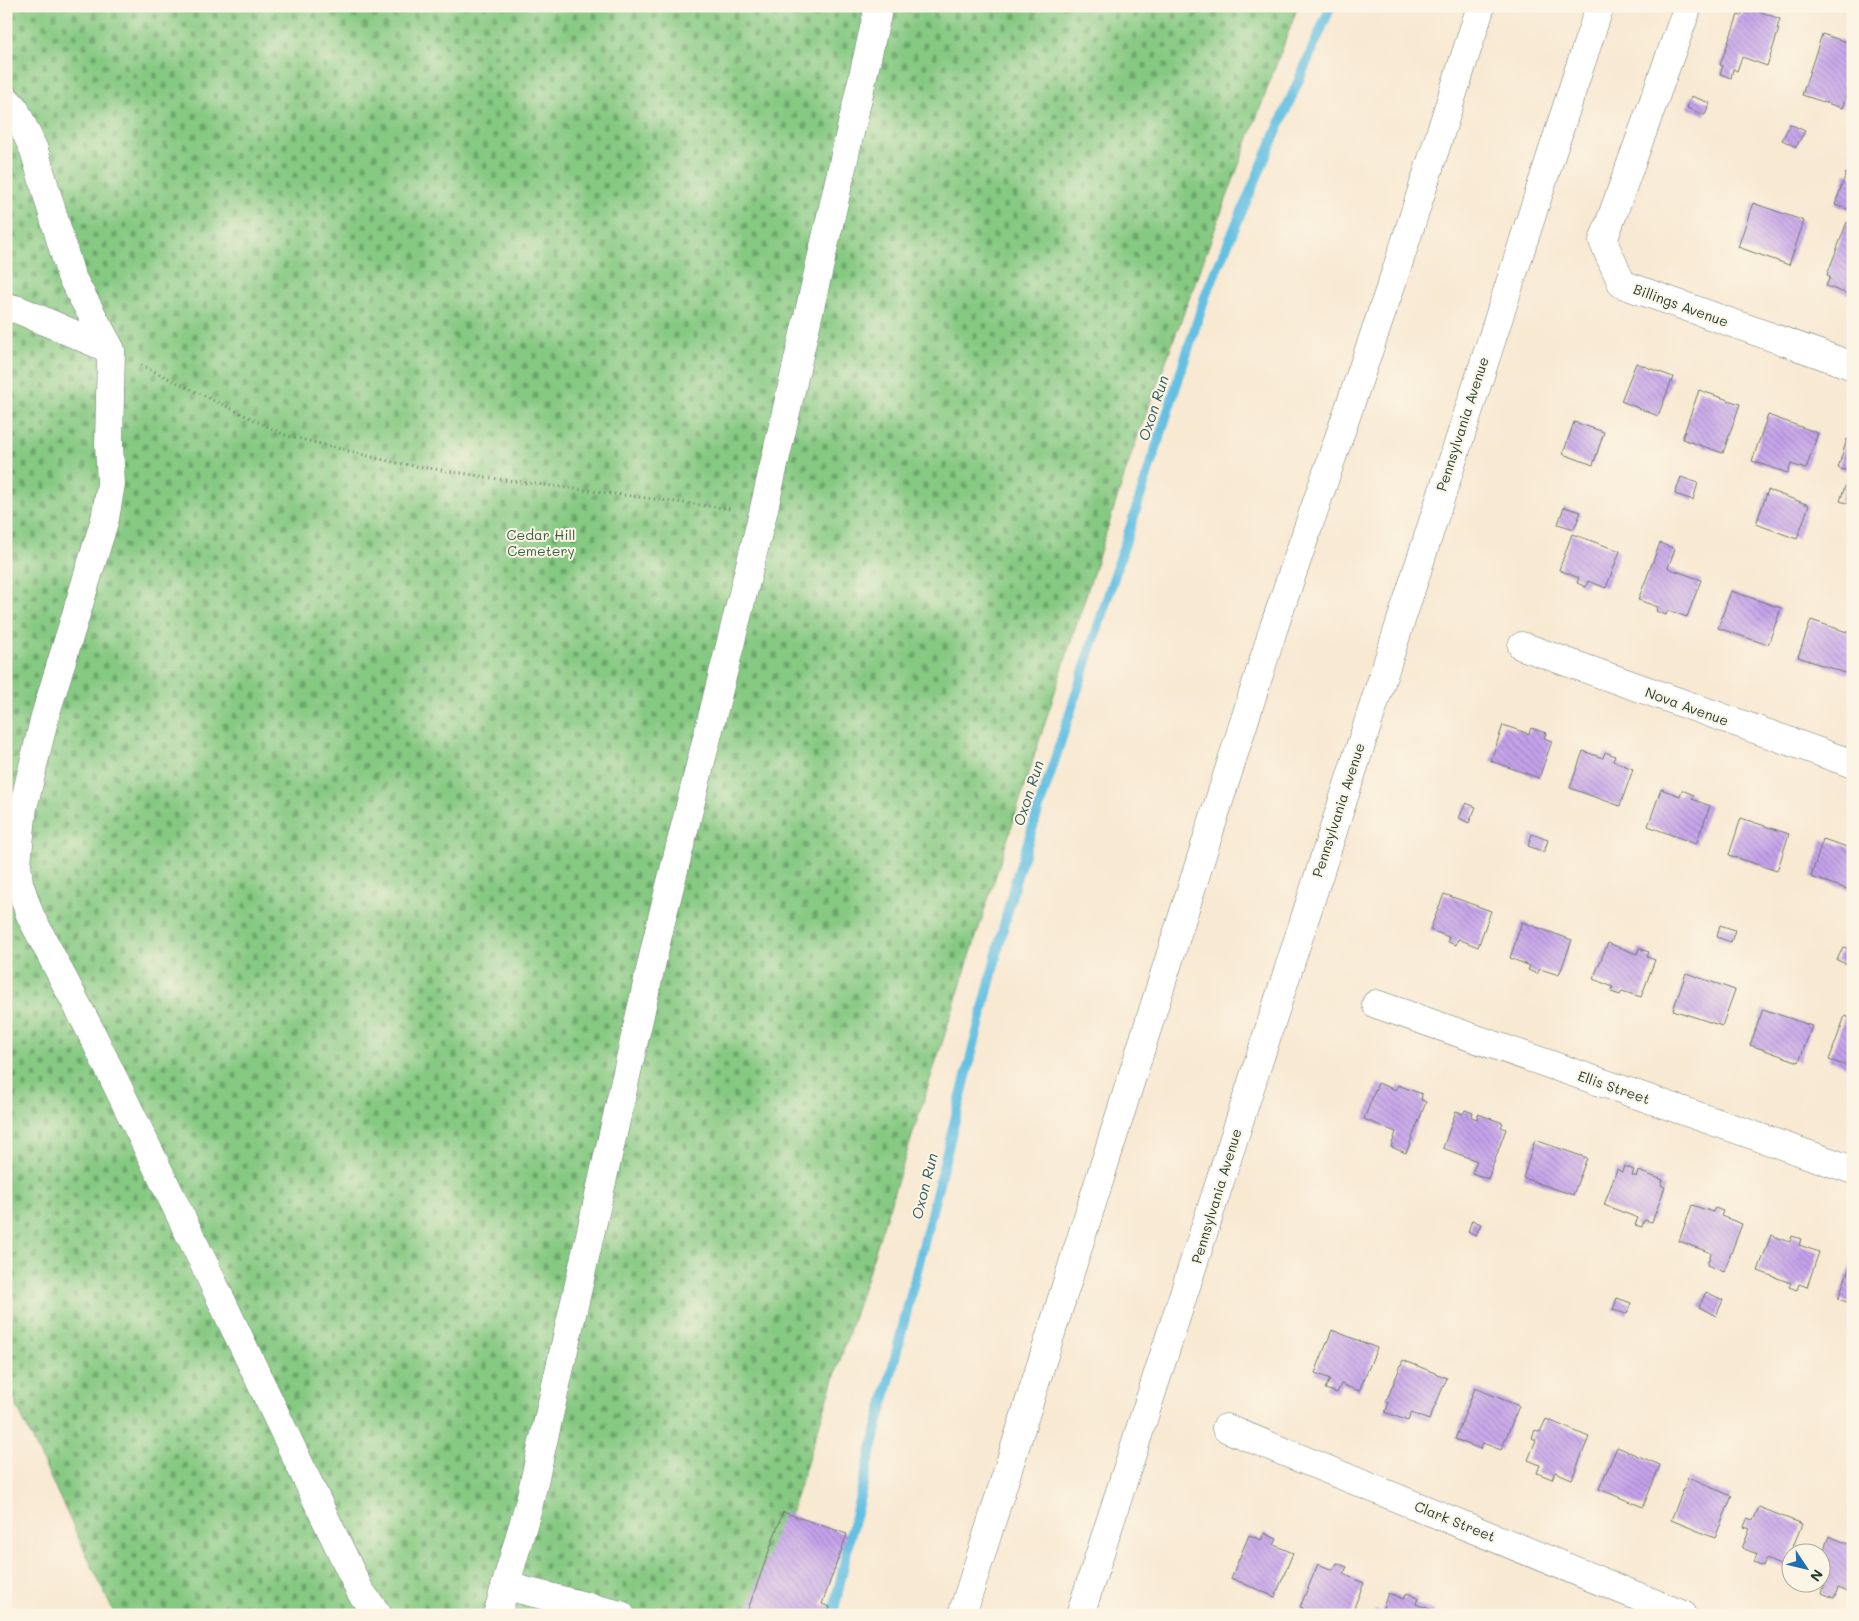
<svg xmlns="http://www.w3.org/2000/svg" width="1859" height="1621" font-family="Mali,sans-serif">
  <defs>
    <pattern id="cemetery-stones" width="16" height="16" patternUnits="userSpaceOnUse" patternTransform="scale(1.25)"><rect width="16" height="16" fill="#85c982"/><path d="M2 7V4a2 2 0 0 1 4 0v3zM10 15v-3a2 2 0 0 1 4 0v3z" fill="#6ca46b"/></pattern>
    <pattern id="building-back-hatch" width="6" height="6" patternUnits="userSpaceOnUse" patternTransform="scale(1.25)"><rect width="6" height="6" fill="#c5a2eb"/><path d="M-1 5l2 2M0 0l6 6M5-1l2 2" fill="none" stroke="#9f85bf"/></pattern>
  </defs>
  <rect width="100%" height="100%" fill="#fcf5e5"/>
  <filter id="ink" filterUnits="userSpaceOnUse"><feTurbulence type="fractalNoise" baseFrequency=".02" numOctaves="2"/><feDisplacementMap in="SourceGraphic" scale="10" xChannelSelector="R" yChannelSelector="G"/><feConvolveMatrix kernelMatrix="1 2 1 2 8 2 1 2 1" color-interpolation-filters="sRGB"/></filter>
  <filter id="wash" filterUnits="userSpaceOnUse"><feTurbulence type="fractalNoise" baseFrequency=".0096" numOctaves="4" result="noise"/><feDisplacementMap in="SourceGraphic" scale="20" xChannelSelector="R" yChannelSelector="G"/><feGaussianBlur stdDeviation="1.12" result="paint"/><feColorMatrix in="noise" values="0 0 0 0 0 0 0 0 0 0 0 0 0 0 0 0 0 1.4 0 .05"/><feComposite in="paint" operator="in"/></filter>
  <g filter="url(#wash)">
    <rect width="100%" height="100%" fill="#f8e9d3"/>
    <path fill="url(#cemetery-stones)" stroke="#52835b" d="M 6,6 L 1298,6 L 1132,452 L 758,1615 L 115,1615 L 6,1383 Z"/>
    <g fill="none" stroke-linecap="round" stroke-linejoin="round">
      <path stroke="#64c0e2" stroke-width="10" d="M 833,1615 L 850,1536 L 1015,882 L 1206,294 L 1331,6"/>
    </g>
    <g id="blocks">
      <path fill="url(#building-back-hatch)" d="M 1745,6 L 1780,19 L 1777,29 L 1779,29 L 1767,66 L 1742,57 L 1737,71 L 1733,69 L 1731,78 L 1720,74 L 1723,66 L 1720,65 L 1738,15 L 1741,16 Z
        M 1822,34 L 1853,44 L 1853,76 L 1842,108 L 1802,95 Z
        M 1691,96 L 1710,103 L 1705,115 L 1687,108 Z
        M 1790,124 L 1805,131 L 1796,147 L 1782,140 Z
        M 1846,173 L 1853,175 L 1853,211 L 1835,205 Z
        M 1753,203 L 1804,221 L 1789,265 L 1738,247 Z
        M 1847,222 L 1853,224 L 1853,296 L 1826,286 L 1830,277 L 1827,275 Z
        M 1636,363 L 1673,377 L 1658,416 L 1621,401 Z
        M 1699,390 L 1740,404 L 1723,453 L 1682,439 Z
        M 1768,415 L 1818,433 L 1806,469 L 1791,464 L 1788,473 L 1752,461 Z
        M 1574,422 L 1604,432 L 1593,465 L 1563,454 Z
        M 1847,439 L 1853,440 L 1853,505 L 1840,501 L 1850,472 L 1838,468 Z
        M 1681,477 L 1698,483 L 1693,500 L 1675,494 Z
        M 1768,490 L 1809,505 L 1797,539 L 1756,524 Z
        M 1564,507 L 1581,512 L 1574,529 L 1558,524 Z
        M 1572,534 L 1620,551 L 1606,588 L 1588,581 L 1586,587 L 1577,583 L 1579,578 L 1559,570 Z
        M 1660,543 L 1675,549 L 1668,568 L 1701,580 L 1687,617 L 1668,610 L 1666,615 L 1656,611 L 1658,607 L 1638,600 Z
        M 1731,591 L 1781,608 L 1768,645 L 1718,628 Z
        M 1811,620 L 1853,634 L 1853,659 L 1848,674 L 1798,657 Z
        M 1503,725 L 1529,734 L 1531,728 L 1546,733 L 1544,738 L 1552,741 L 1539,778 L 1491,761 Z
        M 1583,751 L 1603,758 L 1605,752 L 1615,756 L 1613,761 L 1633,769 L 1620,806 L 1570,788 Z
        M 1661,789 L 1680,796 L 1682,790 L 1694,795 L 1692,799 L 1710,806 L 1696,844 L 1648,826 Z
        M 1466,803 L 1476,807 L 1469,823 L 1459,818 Z
        M 1741,818 L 1789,834 L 1777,871 L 1729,855 Z
        M 1532,834 L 1548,840 L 1544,852 L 1528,846 Z
        M 1823,839 L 1853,849 L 1853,891 L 1811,877 Z
        M 1444,894 L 1491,911 L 1478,947 L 1458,939 L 1456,945 L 1448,942 L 1449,937 L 1430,930 Z
        M 1522,922 L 1572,940 L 1559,975 L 1540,969 L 1537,974 L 1528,970 L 1530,966 L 1510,958 Z
        M 1720,925 L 1735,930 L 1731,942 L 1717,937 Z
        M 1608,943 L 1637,954 L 1639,948 L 1649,952 L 1647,957 L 1655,960 L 1641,997 L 1622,991 L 1620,995 L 1611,992 L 1613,987 L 1593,979 Z
        M 1843,947 L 1853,950 L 1849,965 L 1837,960 Z
        M 1686,973 L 1735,990 L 1722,1026 L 1673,1010 Z
        M 1763,1009 L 1812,1026 L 1799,1062 L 1750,1045 Z
        M 1845,1016 L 1853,1019 L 1853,1068 L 1829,1060 Z
        M 1378,1083 L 1396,1090 L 1398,1085 L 1422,1094 L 1421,1100 L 1426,1102 L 1406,1153 L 1391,1147 L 1396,1132 L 1364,1119 Z
        M 1465,1110 L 1473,1113 L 1471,1117 L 1477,1119 L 1478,1114 L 1503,1123 L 1501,1127 L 1506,1129 L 1488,1179 L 1472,1173 L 1477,1161 L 1443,1148 L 1456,1111 L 1463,1114 Z
        M 1535,1140 L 1587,1158 L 1573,1195 L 1523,1178 Z
        M 1624,1166 L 1634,1170 L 1632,1175 L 1636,1177 L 1638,1171 L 1663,1180 L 1661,1185 L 1665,1187 L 1652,1222 L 1644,1220 L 1642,1227 L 1635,1225 L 1638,1218 L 1604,1205 L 1617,1169 L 1622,1172 Z
        M 1692,1205 L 1713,1212 L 1715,1208 L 1723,1211 L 1721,1216 L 1742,1224 L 1724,1272 L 1707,1265 L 1711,1253 L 1679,1241 Z
        M 1472,1220 L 1481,1224 L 1476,1235 L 1468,1232 Z
        M 1771,1235 L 1790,1242 L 1792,1236 L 1801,1239 L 1799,1245 L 1819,1252 L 1807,1287 L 1799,1284 L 1797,1290 L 1789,1287 L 1791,1283 L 1758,1271 Z
        M 1851,1263 L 1853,1264 L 1853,1304 L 1838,1299 Z
        M 1706,1292 L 1723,1300 L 1716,1316 L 1699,1307 Z
        M 1617,1298 L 1631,1303 L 1627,1314 L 1613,1310 Z
        M 1332,1330 L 1377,1348 L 1359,1391 L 1341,1384 L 1337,1393 L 1325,1389 L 1330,1379 L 1315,1373 Z
        M 1403,1360 L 1447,1378 L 1429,1420 L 1411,1413 L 1408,1421 L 1385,1412 L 1389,1403 L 1386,1402 Z
        M 1475,1388 L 1519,1406 L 1501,1450 L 1483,1443 L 1480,1449 L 1455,1439 Z
        M 1546,1419 L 1589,1437 L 1572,1479 L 1555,1472 L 1552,1479 L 1537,1473 L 1540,1465 L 1528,1460 L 1536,1440 L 1532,1438 L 1535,1430 L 1540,1432 Z
        M 1617,1447 L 1660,1465 L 1643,1507 L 1599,1489 Z
        M 1688,1478 L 1732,1496 L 1715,1538 L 1671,1520 Z
        M 1759,1507 L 1802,1524 L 1785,1567 L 1766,1559 L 1763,1566 L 1754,1562 L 1757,1554 L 1742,1548 L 1750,1529 L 1744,1527 L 1747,1519 L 1753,1521 Z
        M 783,1512 L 847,1534 L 822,1604 L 830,1607 L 827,1615 L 746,1615 Z
        M 1264,1533 L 1277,1539 L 1274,1545 L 1293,1553 L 1275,1597 L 1231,1578 L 1249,1535 L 1261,1540 Z
        M 1829,1536 L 1853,1546 L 1853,1594 L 1838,1588 L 1834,1598 L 1822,1593 L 1825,1583 L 1822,1582 L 1822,1554 Z
        M 1337,1563 L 1347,1567 L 1343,1574 L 1364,1583 L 1351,1615 L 1301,1614 L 1303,1608 L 1300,1607 L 1318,1564 L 1333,1570 Z
        M 1388,1593 L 1404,1599 L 1407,1593 L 1418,1598 L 1416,1604 L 1435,1611 L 1433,1615 L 1373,1615 L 1375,1610 L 1381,1613 Z"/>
    </g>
  </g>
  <g filter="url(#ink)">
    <use href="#blocks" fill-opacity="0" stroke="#6b796c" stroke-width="1"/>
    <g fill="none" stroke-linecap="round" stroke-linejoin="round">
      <g stroke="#6b796c" stroke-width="29">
        <path id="minor" d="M 1688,6 L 1603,241 L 1622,284 L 1853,366
          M 6,99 L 15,109 L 34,150 L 71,276 L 111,350 L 109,444 L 111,484 L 105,519 L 45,716 L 23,808 L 17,863 L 19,883 L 30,915 L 89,1028 L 205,1266 L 360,1591 L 378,1615
          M 6,307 L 19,310 L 111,350
          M 1522,646 L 1853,764
          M 1376,1004 L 1853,1170
          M 1226,1428 L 1683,1615
          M 506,1586 L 621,1615
          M 497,1615 L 529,1504 L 661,922 L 763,513 L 879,6"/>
      </g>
      <g stroke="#6b796c" stroke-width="29">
        <path id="highway" d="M 962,1615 L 1274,627 L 1397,268 L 1481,6
          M 1080,1615 C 1256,1080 1422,541 1600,6"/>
      </g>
      <path stroke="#6b796c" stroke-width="3" stroke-dasharray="1 4" stroke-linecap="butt" d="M 141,365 L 285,435 L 396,463 L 505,480 L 732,509"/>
      <use href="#minor" stroke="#fff" stroke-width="28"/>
      <use href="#highway" stroke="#fff" stroke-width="28"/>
    </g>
  </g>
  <g text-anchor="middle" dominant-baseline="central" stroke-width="4" stroke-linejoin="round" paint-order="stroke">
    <g font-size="14" fill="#1f3d34" stroke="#fcf5e5">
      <text transform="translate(1681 305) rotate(20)">Billings Avenue</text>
      <text transform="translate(1462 424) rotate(-72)">Pennsylvania Avenue</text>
      <text transform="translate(1687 706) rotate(20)">Nova Avenue</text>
      <text transform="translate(1338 810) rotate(-72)">Pennsylvania Avenue</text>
      <text transform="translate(1614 1087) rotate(19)">Ellis Street</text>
      <text transform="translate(1216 1196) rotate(-73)">Pennsylvania Avenue</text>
      <text transform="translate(1455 1521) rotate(22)">Clark Street</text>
    </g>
    <g font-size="14" fill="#386048" stroke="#fcf5e5">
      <text x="541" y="534">Cedar Hill<tspan x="541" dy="16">Cemetery</tspan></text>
    </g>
    <g font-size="15" font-style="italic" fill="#305e60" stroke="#fcf5e5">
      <text transform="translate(1153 408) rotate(-72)">Oxon Run</text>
      <text transform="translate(1028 793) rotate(-72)">Oxon Run</text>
      <text transform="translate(924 1186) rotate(-76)">Oxon Run</text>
    </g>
  </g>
  <rect width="1859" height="1621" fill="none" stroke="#fcf5e5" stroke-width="25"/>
  <g transform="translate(1806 1568) rotate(125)"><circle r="24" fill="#fcf5e5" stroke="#a4ab9e"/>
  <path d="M0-4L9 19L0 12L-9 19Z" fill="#1f6fb2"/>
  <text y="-8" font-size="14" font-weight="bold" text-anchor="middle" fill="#1f3d34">N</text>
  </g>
</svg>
